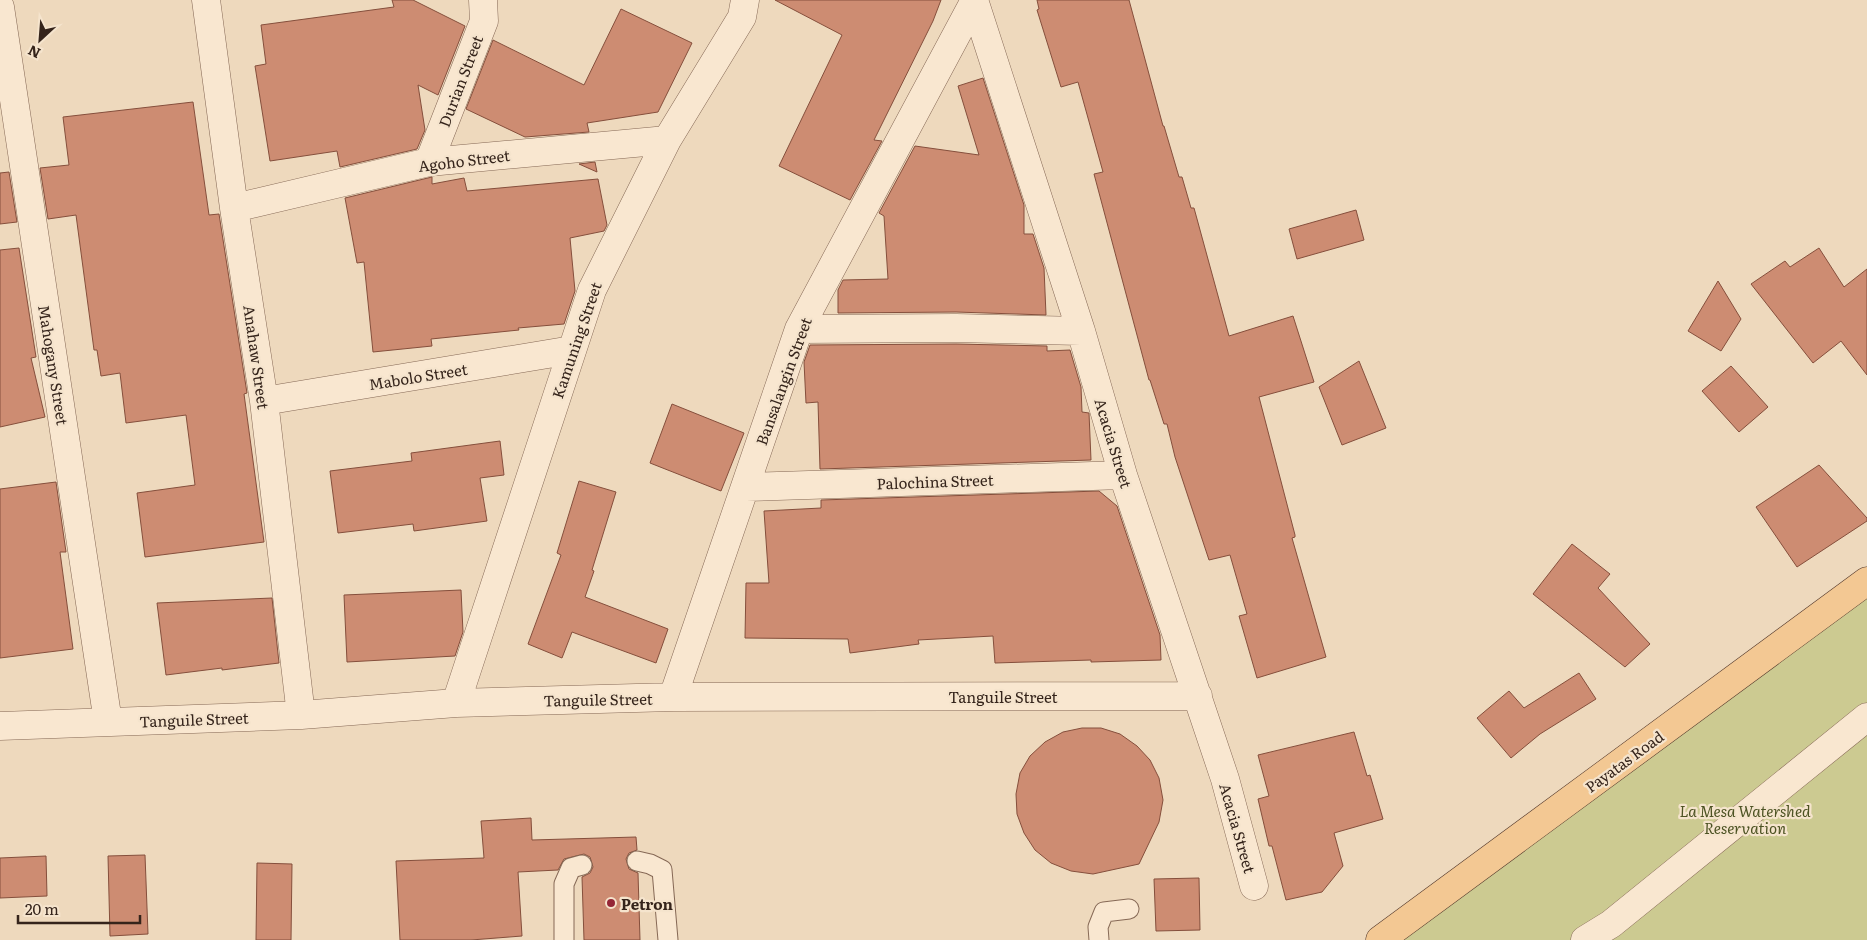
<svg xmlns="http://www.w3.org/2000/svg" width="1867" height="940" font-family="Literata,serif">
  <rect width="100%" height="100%" fill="#eed9bd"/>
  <path fill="#ccca91" d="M 1867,574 L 1867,940 L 1380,940 Z"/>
  <path fill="#cd8c72" stroke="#854f3c" d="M 392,0 L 413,0 L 465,26 L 438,95 L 418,85 L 425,130 L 417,149 L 340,167 L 337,151 L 270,161 L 255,66 L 266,64 L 261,25 L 394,7 Z
    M 775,0 L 941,0 L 933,21 L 874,140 L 882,141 L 850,200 L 779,166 L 842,35 Z
    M 1037,0 L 1129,0 L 1163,126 L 1164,126 L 1179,177 L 1182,177 L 1191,208 L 1194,208 L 1229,336 L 1293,316 L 1314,382 L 1259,397 L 1295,535 L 1295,537 L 1292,538 L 1326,657 L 1257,678 L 1239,616 L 1247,614 L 1230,555 L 1209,560 L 1175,457 L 1167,424 L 1164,424 L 1150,380 L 1149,380 L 1094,174 L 1103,172 L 1078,82 L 1061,87 L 1037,10 L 1039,9 Z
    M 621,9 L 692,43 L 658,112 L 587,123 L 589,132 L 525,137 L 466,109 L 493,40 L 584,85 Z
    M 983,78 L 1024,205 L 1024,234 L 1033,234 L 1044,268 L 1046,315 L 956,312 L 838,313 L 838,290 L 843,280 L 888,279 L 884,216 L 879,213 L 915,146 L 979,155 L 958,86 Z
    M 193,102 L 209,215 L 219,214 L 247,393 L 244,394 L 264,542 L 145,557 L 137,493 L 195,485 L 186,415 L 126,423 L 120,373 L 101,376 L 97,350 L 94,350 L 76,215 L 48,219 L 40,168 L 69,165 L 63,117 Z
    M 595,162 L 597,172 L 579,164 Z
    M 9,172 L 17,222 L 0,224 L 0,173 Z
    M 432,177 L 432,184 L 464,178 L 467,191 L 598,179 L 607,225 L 604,231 L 570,238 L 575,291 L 564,324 L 518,328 L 519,330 L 431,339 L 432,346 L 373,352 L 364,262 L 357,263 L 345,198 Z
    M 1356,210 L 1364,240 L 1297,259 L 1289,229 Z
    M 19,248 L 36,357 L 31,358 L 45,417 L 0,427 L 0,250 Z
    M 1819,248 L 1844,287 L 1867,269 L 1867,375 L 1841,341 L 1813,363 L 1751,284 L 1785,261 L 1790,267 Z
    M 1718,281 L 1741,319 L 1721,351 L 1688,331 Z
    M 956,344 L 1047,346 L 1047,351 L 1070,350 L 1081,387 L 1082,412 L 1089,413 L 1091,460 L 820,469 L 818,402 L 806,403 L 804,362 L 810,345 Z
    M 1359,361 L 1386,428 L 1342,445 L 1319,387 Z
    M 1731,366 L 1768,407 L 1739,432 L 1702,391 Z
    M 672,404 L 744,433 L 721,491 L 650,463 Z
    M 500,441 L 504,475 L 480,478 L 487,521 L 414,531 L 413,524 L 338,533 L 330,471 L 412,461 L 411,453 Z
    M 1819,465 L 1867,518 L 1867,521 L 1797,567 L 1756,507 Z
    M 579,481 L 616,492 L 592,570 L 594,571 L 585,597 L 668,629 L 656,663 L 572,632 L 562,658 L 528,644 L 561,555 L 557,553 Z
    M 56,482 L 66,552 L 60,552 L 73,649 L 0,658 L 0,489 Z
    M 1099,491 L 1117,506 L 1160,635 L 1161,660 L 1091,662 L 1091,660 L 995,663 L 993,636 L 918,640 L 919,644 L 850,653 L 848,639 L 745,638 L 746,583 L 769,583 L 764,511 L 821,508 L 821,500 Z
    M 1572,544 L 1610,574 L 1598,588 L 1650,644 L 1625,667 L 1533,594 Z
    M 461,590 L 463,632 L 455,656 L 347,662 L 344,595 Z
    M 272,598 L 279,663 L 222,670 L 222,668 L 166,675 L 157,603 Z
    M 1579,673 L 1596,699 L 1540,734 L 1511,758 L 1477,718 L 1509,691 L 1524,708 Z
    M 1082,728 L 1101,728 L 1120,734 L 1137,746 L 1150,760 L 1159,778 L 1163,800 L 1159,822 L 1139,864 L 1093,874 L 1071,871 L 1051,863 L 1035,850 L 1024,833 L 1017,814 L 1016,794 L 1020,773 L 1030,756 L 1045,742 L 1063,732 Z
    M 1354,732 L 1367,776 L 1370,775 L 1383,819 L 1334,833 L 1343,866 L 1322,892 L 1286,900 L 1272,846 L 1269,846 L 1258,799 L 1269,796 L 1258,755 Z
    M 531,818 L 532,840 L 636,837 L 637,850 L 629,853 L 626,859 L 629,869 L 638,873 L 640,940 L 584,940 L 582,877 L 590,873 L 593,867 L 590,857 L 584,854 L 564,859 L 558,870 L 518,872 L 522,936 L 471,940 L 400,940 L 396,861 L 484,858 L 481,821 Z
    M 145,855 L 148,934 L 110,936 L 108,856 Z
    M 46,856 L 47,896 L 0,898 L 0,858 Z
    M 257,863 L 292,864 L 291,940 L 256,940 Z
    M 1199,878 L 1200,930 L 1156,931 L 1154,879 Z"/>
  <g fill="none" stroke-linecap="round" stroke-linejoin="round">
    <g stroke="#866956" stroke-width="21">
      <path id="service" d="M 637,861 L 650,864 L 662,870 L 668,940
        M 564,940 L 564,884 L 571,868 L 582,865
        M 1099,940 L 1098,927 L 1104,912 L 1129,909"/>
    </g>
    <g stroke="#866956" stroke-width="29">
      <path id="minor" d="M 206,0 L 234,208 L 264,401 L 301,715
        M 974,0 L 1081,331 L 1123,475 L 1225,779 L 1254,886
        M 0,7 L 108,722
        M 429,162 L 484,21 L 483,0
        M 234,208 L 429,162 L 667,140
        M 799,329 L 956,328 L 1081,331
        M 264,401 L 572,350
        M 746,487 L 1123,475
        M 673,697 L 799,329 L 974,2
        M 456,703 L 592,290 L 667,140 L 742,17 L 745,0
        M 0,726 L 301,715 L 456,703 L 673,697 L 1198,696
        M 1585,940 L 1611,924 L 1867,717"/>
    </g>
    <g stroke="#53382b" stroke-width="29">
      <path id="primary" d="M 1380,940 L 1867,581"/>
    </g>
    <use href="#service" stroke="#f9e7d0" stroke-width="19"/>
    <use href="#minor" stroke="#f9e7d0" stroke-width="28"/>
    <use href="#primary" stroke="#f3c893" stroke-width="28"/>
  </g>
  <circle fill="#952636" stroke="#f5e4cd" stroke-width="2" cx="611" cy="903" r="5"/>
  <g text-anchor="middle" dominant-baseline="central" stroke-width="4.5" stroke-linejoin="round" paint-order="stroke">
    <g font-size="15" fill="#35241b" stroke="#f5e4cd">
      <text transform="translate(460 81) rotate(-69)">Durian Street</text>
      <text transform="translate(464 160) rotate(-7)">Agoho Street</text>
      <text transform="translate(576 340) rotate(-71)">Kamuning Street</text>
      <text transform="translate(257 357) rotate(82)">Anahaw Street</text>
      <text transform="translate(54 365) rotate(81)">Mahogany Street</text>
      <text transform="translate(418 376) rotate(-9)">Mabolo Street</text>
      <text transform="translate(783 381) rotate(-70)">Bansalangin Street</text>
      <text transform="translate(1114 443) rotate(73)">Acacia Street</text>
      <text transform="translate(935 481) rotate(-2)">Palochina Street</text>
      <text x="1003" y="696">Tanguile Street</text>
      <text transform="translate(598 699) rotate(-1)">Tanguile Street</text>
      <text transform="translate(194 719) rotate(-2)">Tanguile Street</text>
      <text transform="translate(1624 761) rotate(-36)">Payatas Road</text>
      <text transform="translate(1238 828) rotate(74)">Acacia Street</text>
    </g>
    <g font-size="15" font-style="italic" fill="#4c5222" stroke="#f5e4cd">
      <text x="1745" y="810">La Mesa Watershed<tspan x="1745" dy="17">Reservation</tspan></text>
    </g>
    <g font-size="15" font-weight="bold" fill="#35241b" stroke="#f5e4cd" text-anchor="start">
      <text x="621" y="903">Petron</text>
    </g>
  </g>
  <g transform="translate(40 40) rotate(206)" stroke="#f5e4cd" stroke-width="4" paint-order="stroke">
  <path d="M0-4L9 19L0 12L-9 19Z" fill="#35241b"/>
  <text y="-8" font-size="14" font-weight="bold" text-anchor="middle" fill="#35241b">N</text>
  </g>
  <path d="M18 915v8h122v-8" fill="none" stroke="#35241b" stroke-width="2.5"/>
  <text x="25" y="915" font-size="15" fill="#35241b" stroke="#f5e4cd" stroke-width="4" paint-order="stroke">20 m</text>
</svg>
